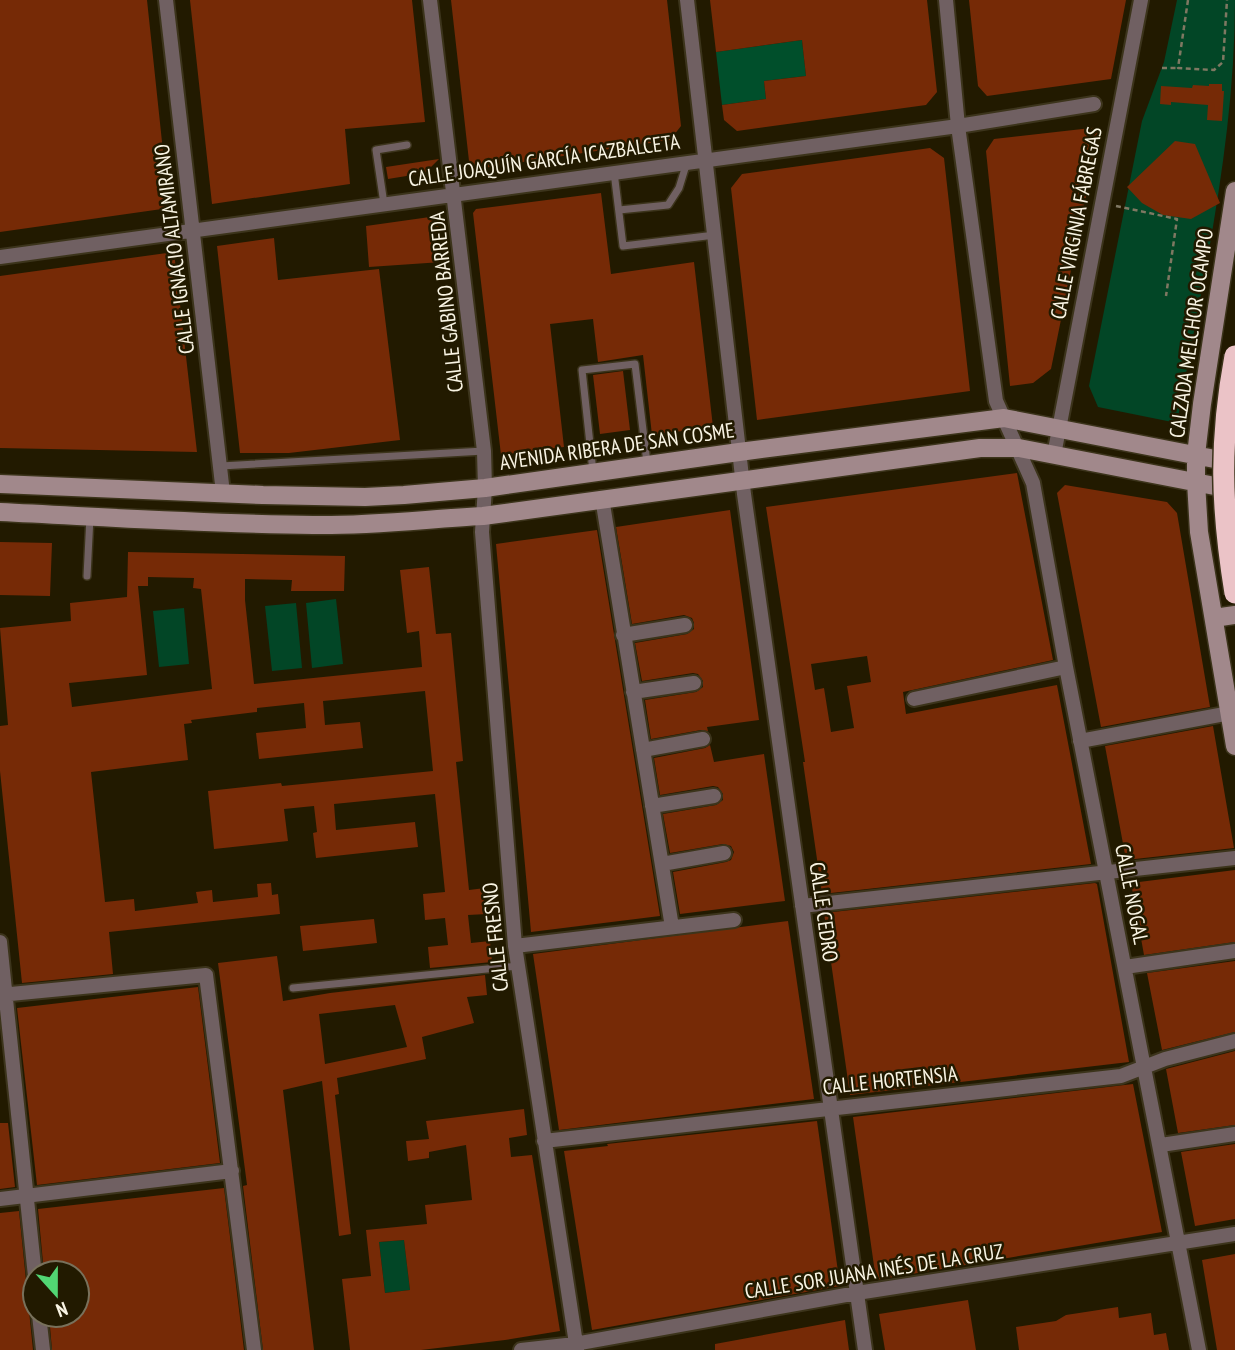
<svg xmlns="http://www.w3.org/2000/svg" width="1235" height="1350" font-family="'PT Sans Narrow',sans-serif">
  <rect width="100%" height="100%" fill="#221a00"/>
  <path fill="#024626" d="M 1177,0 L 1235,0 C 1235,143 1202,282 1177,423 L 1098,407 L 1089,386 L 1142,121 L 1164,62 Z
    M 336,599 L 343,664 L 312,668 L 306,603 Z
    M 296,603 L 302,668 L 272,671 L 265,606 Z
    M 184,608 L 189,664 L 159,667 L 153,611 Z
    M 404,1240 L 410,1290 L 385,1293 L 379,1242 Z"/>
  <path fill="#004f2b" d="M 802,40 L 806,76 L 764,81 L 766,99 L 722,105 L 716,52 Z"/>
  <path fill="#762a06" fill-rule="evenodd" d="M 0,0 L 147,0 L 169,208 L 0,232 Z
    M 190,0 L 412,0 L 425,122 L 345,129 L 350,184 L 212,204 Z
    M 451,0 L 667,0 L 681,126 L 670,140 L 470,170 Z
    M 710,0 L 927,0 L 937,92 L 926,105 L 737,131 L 724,120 L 722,105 L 766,99 L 764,81 L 806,76 L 802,40 L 716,52 Z
    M 969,0 L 1126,0 L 1111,79 L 987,96 L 978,86 Z
    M 1209,84 L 1222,84 L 1222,91 L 1224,91 L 1222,121 L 1207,120 L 1208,105 L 1171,102 L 1171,105 L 1160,104 L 1161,86 L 1192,88 L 1193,85 L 1209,86 Z
    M 1100,127 L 1051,369 L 1033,383 L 1010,386 L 986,151 L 994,139 Z
    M 1175,141 L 1195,144 L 1220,203 L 1191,219 L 1163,215 L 1142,203 L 1127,187 Z
    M 930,148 L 944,158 L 970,391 L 757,420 L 731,188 L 742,174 Z
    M 439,159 L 425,173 L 388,179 L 386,167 Z
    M 601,193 L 611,274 L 694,262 L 713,427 L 652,435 L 643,355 L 598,362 L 593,319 L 550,324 L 564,447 L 501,455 L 473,213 L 476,209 Z
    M 437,216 L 442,262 L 369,267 L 366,226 Z
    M 274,238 L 278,280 L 379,269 L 400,440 L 289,453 L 240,453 L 217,246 Z
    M 174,252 L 197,452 L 0,448 L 0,276 Z
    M 623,371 L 630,430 L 600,434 L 593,375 Z
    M 1017,473 L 1053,660 L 903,692 L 906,714 L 1057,685 L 1091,864 L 822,894 L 803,762 L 805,762 L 766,507 ZM 867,656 L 871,682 L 847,686 L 854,728 L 831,732 L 824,688 L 815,690 L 811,664 Z
    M 1065,485 L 1167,502 L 1177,513 L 1210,707 L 1101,727 L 1057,493 Z
    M 730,510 L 759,720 L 707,727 L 708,731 L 701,730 L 651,739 L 645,700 L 696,692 L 703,687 L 703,681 L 698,674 L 693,673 L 642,681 L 635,643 L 687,634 L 694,629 L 694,623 L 692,618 L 684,615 L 632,624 L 616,527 Z
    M 597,530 L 660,916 L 531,932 L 496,544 Z
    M 0,542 L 52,543 L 50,596 L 0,595 Z
    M 128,552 L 345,556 L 344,591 L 291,591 L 292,580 L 245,579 L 245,600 L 254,684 L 422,667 L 419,631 L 407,633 L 400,570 L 429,567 L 436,634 L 451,633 L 463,761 L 456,762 L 469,890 L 485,888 L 487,914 L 468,915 L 471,943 L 490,941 L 492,962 L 430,968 L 428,947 L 448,945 L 445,918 L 425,920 L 423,894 L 445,892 L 435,794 L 334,804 L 336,830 L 415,822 L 418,847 L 316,858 L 313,833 L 317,832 L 314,806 L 284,809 L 288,841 L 214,849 L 208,791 L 281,783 L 282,786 L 433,771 L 425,691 L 323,701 L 325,725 L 360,722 L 363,748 L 259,759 L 256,733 L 306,728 L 304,703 L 257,708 L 257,712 L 191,720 L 192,723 L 184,724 L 188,760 L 91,772 L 105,902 L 134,899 L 135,911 L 198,903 L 196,892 L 212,890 L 213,902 L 258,897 L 257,884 L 271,883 L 272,895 L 278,894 L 280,914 L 109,932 L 113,974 L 22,983 L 0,771 L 0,726 L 8,725 L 0,628 L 71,621 L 70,603 L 127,597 ZM 148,577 L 194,578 L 193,588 L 201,589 L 212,689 L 72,707 L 69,683 L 147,675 L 138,586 L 148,586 Z
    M 1213,726 L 1234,848 L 1126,860 L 1105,746 Z
    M 710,745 L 714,762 L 764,754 L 785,901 L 680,914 L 673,872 L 726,862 L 731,860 L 734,852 L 731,846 L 723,844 L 670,853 L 663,814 L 716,805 L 723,800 L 723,794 L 718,787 L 713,786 L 660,795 L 654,758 L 705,748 Z
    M 1235,870 L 1235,942 L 1144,955 L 1131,883 Z
    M 1095,883 L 1097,884 L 1129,1062 L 850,1095 L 824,913 Z
    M 374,919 L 377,943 L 303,951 L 300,926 Z
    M 788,921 L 814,1099 L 559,1130 L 533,954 Z
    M 277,956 L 283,1001 L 330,993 L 485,975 L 487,995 L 467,997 L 474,1023 L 422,1037 L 426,1059 L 337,1078 L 339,1094 L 335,1095 L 351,1234 L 339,1236 L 322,1081 L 283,1090 L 314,1350 L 263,1350 L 243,1186 L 247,1185 L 218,963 ZM 395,1005 L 407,1047 L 325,1064 L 319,1014 Z
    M 1235,961 L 1235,1032 L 1162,1050 L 1147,973 Z
    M 198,987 L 220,1163 L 37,1185 L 17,1008 Z
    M 1235,1051 L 1235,1125 L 1178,1133 L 1166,1069 Z
    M 1133,1084 L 1162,1232 L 876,1280 L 853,1117 Z
    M 524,1109 L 527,1135 L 509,1138 L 511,1157 L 532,1155 L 560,1331 L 505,1340 L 421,1350 L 350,1350 L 342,1279 L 371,1276 L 366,1230 L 427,1224 L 425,1205 L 472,1200 L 466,1145 L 429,1152 L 429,1158 L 408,1161 L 406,1141 L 429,1139 L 426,1121 ZM 404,1240 L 410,1290 L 385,1293 L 379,1242 Z
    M 817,1121 L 840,1286 L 592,1330 L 564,1151 L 608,1146 L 607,1144 Z
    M 0,1123 L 8,1123 L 15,1187 L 0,1189 Z
    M 1235,1144 L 1235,1219 L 1195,1226 L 1181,1152 Z
    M 224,1188 L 244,1350 L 52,1350 L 49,1315 L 77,1315 L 77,1273 L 44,1273 L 38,1209 Z
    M 19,1211 L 33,1350 L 0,1350 L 0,1213 Z
    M 1235,1254 L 1235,1350 L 1217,1350 L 1202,1260 Z
    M 968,1300 L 976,1350 L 885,1350 L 879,1314 Z
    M 1118,1307 L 1119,1318 L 1151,1313 L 1154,1335 L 1166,1333 L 1169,1350 L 1019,1350 L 1016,1327 L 1056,1321 L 1066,1315 Z
    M 845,1320 L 849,1350 L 715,1350 L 715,1344 Z"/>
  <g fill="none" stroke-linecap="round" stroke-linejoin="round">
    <g stroke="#3c341b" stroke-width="10">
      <path id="lane" d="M 614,172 L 623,246 L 715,235
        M 384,204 L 376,150 L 407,145
        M 619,210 L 668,205 L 679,188 L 687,162
        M 221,466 L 484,451
        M 593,472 L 582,370 L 635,364 L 647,463
        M 87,576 L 90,517
        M 293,988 L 518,966"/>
    </g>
    <g stroke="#3c341b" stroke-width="18">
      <path id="street" d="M 166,0 L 223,493
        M 430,0 L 484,451 L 485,488 L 482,532 L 515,946 L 577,1350
        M 687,0 L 744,494 L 865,1350
        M 946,0 L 958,126 L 996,401 L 1033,483 L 1066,667 L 1199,1350
        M 0,257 L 958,126 L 1094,104
        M 1054,455 L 1141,0
        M 602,498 L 672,927
        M 623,635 L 685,625
        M 633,692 L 694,683
        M 914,699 L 1066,667
        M 1080,741 L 1230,713
        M 643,750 L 703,739
        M 652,806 L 714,796
        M 662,864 L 724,853
        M 802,906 L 1235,858
        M 0,942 L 35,1276
        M 515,946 L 734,920
        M 1125,967 L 1235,951
        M 0,995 L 206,975 L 254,1350
        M 544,1141 L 1121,1076 L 1165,1059 L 1235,1041
        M 1161,1145 L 1235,1134
        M 0,1199 L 232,1171
        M 39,1315 L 43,1350
        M 521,1350 L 575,1344 L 857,1293 L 1235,1234"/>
    </g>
    <g stroke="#3c341b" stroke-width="21">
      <path id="secondary" d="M 1235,191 L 1202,404 L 1196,455 L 1196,482 L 1199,532 L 1235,746
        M 0,484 L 263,495 L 365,497 L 404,495 L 485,488 L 739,452 L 1004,418 L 1235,463
        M 0,512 C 104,517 209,524 313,525 C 370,526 426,519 483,516 L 980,448 L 1019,448 L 1235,490
        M 1214,618 L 1235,615"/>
    </g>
    <path stroke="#7f7862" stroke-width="2.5" stroke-dasharray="5 3.5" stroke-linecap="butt" d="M 1188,0 L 1178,68 L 1214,70 L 1223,62 L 1227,0
      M 1162,68 L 1178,68
      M 1116,206 L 1177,219 L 1166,296"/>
    <use href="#lane" stroke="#706062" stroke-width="7"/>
    <use href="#street" stroke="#706062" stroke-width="14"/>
    <use href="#secondary" stroke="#a1888b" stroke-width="18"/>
    <g stroke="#3c341b" stroke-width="24" stroke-linecap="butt">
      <path id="highway-bridge" d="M 1235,356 C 1219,442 1221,507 1235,593"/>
    </g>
    <use href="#highway-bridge" stroke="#ebc3c7" stroke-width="21"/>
  </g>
  <g text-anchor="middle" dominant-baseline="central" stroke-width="5" stroke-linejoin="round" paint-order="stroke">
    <g font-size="21" fill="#f9f4e3" stroke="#221a00">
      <text transform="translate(544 160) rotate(-8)">CALLE JOAQUÍN GARCÍA ICAZBALCETA</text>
      <text transform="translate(1076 223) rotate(-79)">CALLE VIRGINIA FÁBREGAS</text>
      <text transform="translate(174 249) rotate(-97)">CALLE IGNACIO ALTAMIRANO</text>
      <text transform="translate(446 302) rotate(-96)">CALLE GABINO BARREDA</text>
      <text transform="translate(1191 333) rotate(-82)">CALZADA MELCHOR OCAMPO</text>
      <text transform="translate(617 446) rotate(-8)">AVENIDA RIBERA DE SAN COSME</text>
      <text transform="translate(1132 894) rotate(79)">CALLE NOGAL</text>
      <text transform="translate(824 912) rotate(82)">CALLE CEDRO</text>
      <text transform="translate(495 937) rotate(-96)">CALLE FRESNO</text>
      <text transform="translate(890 1080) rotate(-6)">CALLE HORTENSIA</text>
      <text transform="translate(874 1271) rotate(-9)">CALLE SOR JUANA INÉS DE LA CRUZ</text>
    </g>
  </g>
  <g transform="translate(56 1294) rotate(159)"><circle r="33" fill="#221a00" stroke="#78715b" stroke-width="2"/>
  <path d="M0-5L12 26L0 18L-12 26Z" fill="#52d673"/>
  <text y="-10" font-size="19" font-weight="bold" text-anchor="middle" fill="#f9f4e3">N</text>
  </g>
</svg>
